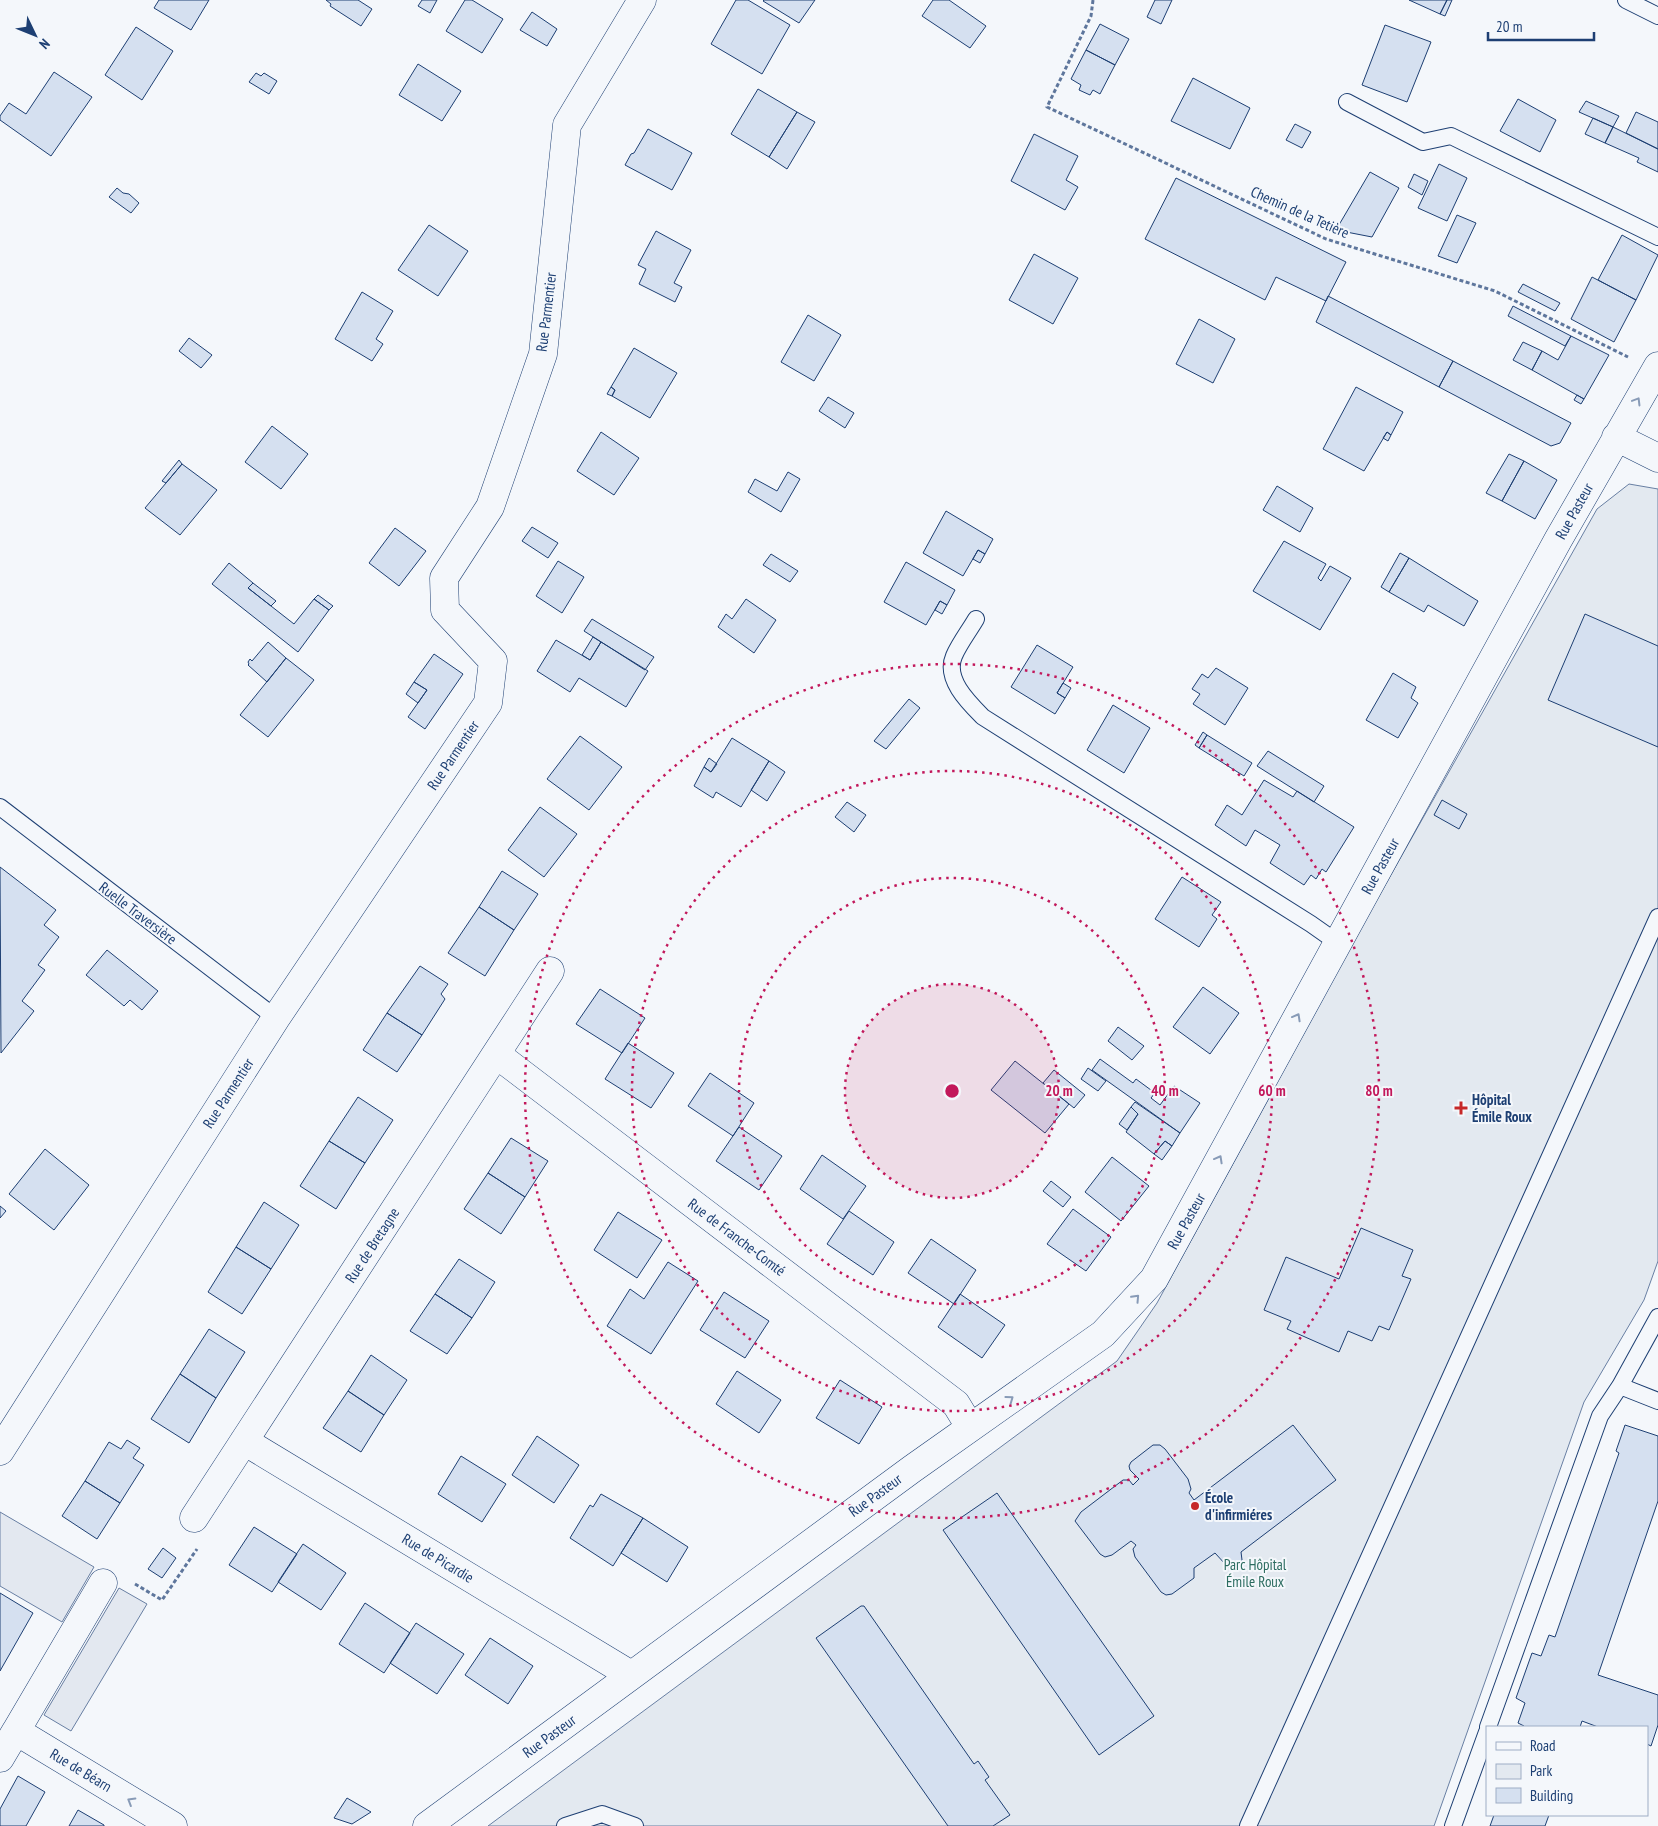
<svg xmlns="http://www.w3.org/2000/svg" width="1658" height="1826" font-family="'PT Sans Narrow',sans-serif">
  <rect width="100%" height="100%" fill="#f4f7fb"/>
  <path fill="#e3e9f0" stroke="#687fa3" d="M 1629,484 L 1658,489 L 1658,1261 L 1644,1300 L 1584,1402 L 1434,1826 L 488,1826 L 1117,1361 L 1157,1303 L 1370,912 L 1597,509 Z"/>
  <path fill="#e3e8f0" stroke="#687fa3" d="M 0,1512 L 94,1567 L 62,1622 L 0,1586 Z
    M 119,1588 L 147,1604 L 71,1731 L 44,1715 Z"/>
  <path fill="#d5e0f0" stroke="#1d3f73" d="M 159,0 L 209,0 L 191,30 L 154,8 Z
    M 326,0 L 358,0 L 372,9 L 361,26 L 330,6 L 331,4 Z
    M 422,0 L 437,0 L 430,13 L 418,6 Z
    M 465,0 L 472,0 L 503,19 L 482,53 L 446,31 Z
    M 736,0 L 748,0 L 790,25 L 762,74 L 711,44 Z
    M 764,0 L 815,0 L 799,23 L 763,1 Z
    M 933,0 L 949,0 L 986,26 L 970,48 L 922,16 Z
    M 1155,0 L 1172,0 L 1161,24 L 1147,17 Z
    M 1409,0 L 1447,0 L 1440,14 Z
    M 1447,0 L 1452,0 L 1445,16 L 1440,14 Z
    M 532,12 L 557,29 L 547,46 L 520,30 Z
    M 1100,24 L 1129,39 L 1115,65 L 1086,50 Z
    M 1385,25 L 1431,42 L 1407,102 L 1362,85 Z
    M 136,27 L 173,51 L 142,100 L 105,75 Z
    M 1086,50 L 1115,65 L 1100,94 L 1093,90 L 1090,95 L 1079,90 L 1081,85 L 1071,79 Z
    M 418,64 L 461,91 L 442,121 L 399,95 Z
    M 54,72 L 92,97 L 51,156 L 0,120 L 0,116 L 9,103 L 26,114 Z
    M 256,73 L 261,76 L 264,73 L 277,81 L 269,94 L 249,82 Z
    M 1193,78 L 1250,108 L 1230,149 L 1171,121 Z
    M 758,89 L 797,112 L 769,157 L 731,134 Z
    M 1518,99 L 1556,120 L 1540,152 L 1500,131 Z
    M 1586,101 L 1619,116 L 1613,127 L 1579,112 Z
    M 797,112 L 815,122 L 787,169 L 769,157 Z
    M 1636,112 L 1658,122 L 1658,149 L 1626,133 Z
    M 1593,118 L 1613,127 L 1605,143 L 1585,134 Z
    M 1295,124 L 1311,132 L 1302,148 L 1286,140 Z
    M 1613,127 L 1658,149 L 1658,172 L 1637,162 L 1639,158 L 1605,143 Z
    M 648,129 L 692,153 L 672,190 L 625,165 L 631,154 L 634,153 Z
    M 1034,134 L 1078,156 L 1066,180 L 1078,187 L 1065,210 L 1011,181 Z
    M 1439,164 L 1467,178 L 1447,221 L 1418,208 Z
    M 1370,172 L 1399,188 L 1372,237 L 1336,230 Z
    M 1414,174 L 1428,181 L 1422,195 L 1408,187 Z
    M 1176,178 L 1346,262 L 1326,301 L 1276,277 L 1265,300 L 1145,239 Z
    M 117,188 L 123,193 L 129,194 L 139,203 L 131,213 L 109,197 Z
    M 1457,215 L 1476,223 L 1457,263 L 1438,256 Z
    M 429,225 L 468,251 L 438,296 L 398,270 Z
    M 656,231 L 691,250 L 674,283 L 682,287 L 675,302 L 639,284 L 646,269 L 638,265 Z
    M 1622,235 L 1658,255 L 1636,300 L 1598,280 Z
    M 1034,254 L 1078,278 L 1053,324 L 1009,300 Z
    M 1592,277 L 1636,300 L 1614,342 L 1571,319 Z
    M 1523,284 L 1560,303 L 1555,311 L 1518,292 Z
    M 362,292 L 393,311 L 376,339 L 383,344 L 372,361 L 335,339 Z
    M 1328,296 L 1453,361 L 1439,387 L 1316,322 Z
    M 1513,306 L 1571,336 L 1565,346 L 1508,316 Z
    M 808,315 L 841,335 L 814,381 L 781,362 Z
    M 1199,319 L 1235,339 L 1213,383 L 1176,364 Z
    M 1571,336 L 1609,355 L 1584,399 L 1532,370 L 1542,351 L 1558,360 Z
    M 189,338 L 212,355 L 201,368 L 179,351 Z
    M 1523,342 L 1542,351 L 1532,370 L 1513,360 Z
    M 634,348 L 677,373 L 650,418 L 612,396 L 615,390 L 611,387 Z
    M 1453,361 L 1571,423 L 1560,443 L 1551,446 L 1439,387 Z
    M 611,387 L 615,390 L 612,396 L 607,394 Z
    M 1356,387 L 1403,412 L 1391,435 L 1387,432 L 1364,471 L 1323,449 Z
    M 1577,395 L 1584,399 L 1581,404 L 1574,400 Z
    M 828,397 L 854,413 L 845,428 L 819,411 Z
    M 272,426 L 308,454 L 281,489 L 245,462 Z
    M 601,432 L 639,458 L 614,495 L 577,471 Z
    M 1387,432 L 1391,435 L 1388,441 L 1383,438 Z
    M 1509,454 L 1524,461 L 1502,501 L 1486,493 Z
    M 179,460 L 182,464 L 166,483 L 162,481 Z
    M 1524,461 L 1557,480 L 1535,519 L 1502,501 Z
    M 182,464 L 217,490 L 180,535 L 145,508 Z
    M 788,472 L 800,479 L 781,512 L 748,492 L 755,479 L 777,491 Z
    M 1277,486 L 1313,508 L 1300,532 L 1263,510 Z
    M 946,511 L 993,539 L 985,554 L 978,550 L 963,576 L 923,553 Z
    M 532,527 L 558,543 L 548,558 L 522,541 Z
    M 395,528 L 426,551 L 399,586 L 369,563 Z
    M 1284,541 L 1326,564 L 1318,578 L 1321,581 L 1330,566 L 1351,578 L 1320,630 L 1253,591 Z
    M 978,550 L 985,554 L 980,563 L 973,559 Z
    M 1400,553 L 1409,558 L 1389,592 L 1381,587 Z
    M 771,554 L 798,571 L 790,582 L 763,565 Z
    M 1409,558 L 1478,601 L 1464,626 L 1428,605 L 1424,612 L 1389,592 Z
    M 558,561 L 584,577 L 562,613 L 536,596 Z
    M 906,562 L 955,590 L 947,605 L 940,601 L 926,625 L 884,602 Z
    M 229,563 L 253,583 L 248,588 L 294,624 L 314,599 L 329,610 L 298,652 L 212,584 Z
    M 253,583 L 276,601 L 271,606 L 248,588 Z
    M 318,595 L 333,606 L 329,610 L 314,599 Z
    M 746,599 L 776,620 L 754,653 L 718,627 L 726,614 L 732,619 Z
    M 940,601 L 947,605 L 942,614 L 935,610 Z
    M 1585,614 L 1658,646 L 1658,747 L 1548,700 Z
    M 592,619 L 654,657 L 645,670 L 584,631 Z
    M 593,637 L 601,642 L 590,660 L 582,655 Z
    M 556,640 L 590,660 L 601,642 L 648,671 L 626,707 L 579,678 L 570,692 L 537,671 Z
    M 268,642 L 286,658 L 267,682 L 248,665 L 249,664 L 248,662 L 250,659 L 252,661 Z
    M 1037,645 L 1073,667 L 1057,693 L 1065,698 L 1055,714 L 1011,687 Z
    M 434,654 L 463,674 L 425,729 L 408,717 L 427,690 L 414,682 Z
    M 286,658 L 314,680 L 268,737 L 240,715 Z
    M 1216,668 L 1248,688 L 1225,725 L 1193,704 L 1200,694 L 1192,689 L 1202,674 L 1208,678 Z
    M 1393,673 L 1416,687 L 1411,698 L 1418,703 L 1398,738 L 1366,720 Z
    M 414,682 L 427,690 L 418,703 L 406,694 Z
    M 1063,683 L 1071,688 L 1065,698 L 1057,693 Z
    M 909,699 L 920,708 L 886,749 L 874,741 Z
    M 1113,705 L 1150,728 L 1124,773 L 1087,750 Z
    M 1203,732 L 1207,735 L 1199,748 L 1195,745 Z
    M 1207,735 L 1252,763 L 1244,776 L 1199,748 Z
    M 580,736 L 622,767 L 589,810 L 547,779 Z
    M 732,738 L 769,761 L 741,807 L 716,792 L 713,798 L 694,786 L 704,767 L 711,772 Z
    M 1268,751 L 1324,786 L 1314,802 L 1257,766 Z
    M 709,758 L 717,764 L 711,772 L 704,767 Z
    M 769,761 L 785,772 L 767,801 L 751,790 Z
    M 1264,780 L 1293,797 L 1297,791 L 1354,827 L 1326,872 L 1322,869 L 1316,879 L 1311,875 L 1304,885 L 1270,863 L 1280,845 L 1255,830 L 1246,846 L 1215,825 L 1227,805 L 1242,815 Z
    M 1442,800 L 1467,814 L 1459,829 L 1434,815 Z
    M 847,802 L 866,815 L 854,832 L 835,817 Z
    M 540,807 L 577,834 L 544,877 L 508,850 Z
    M 0,867 L 56,910 L 44,925 L 59,937 L 38,965 L 45,970 L 22,1001 L 34,1011 L 1,1053 Z
    M 502,871 L 538,894 L 514,930 L 479,907 Z
    M 1182,877 L 1221,902 L 1212,915 L 1217,919 L 1199,947 L 1155,919 Z
    M 479,907 L 514,930 L 485,976 L 448,953 Z
    M 107,950 L 158,991 L 142,1010 L 130,1000 L 124,1006 L 86,975 Z
    M 420,966 L 448,984 L 441,994 L 445,999 L 422,1035 L 387,1013 Z
    M 1203,987 L 1239,1013 L 1210,1054 L 1173,1027 Z
    M 600,989 L 645,1018 L 622,1053 L 576,1024 Z
    M 387,1013 L 422,1035 L 397,1072 L 363,1050 Z
    M 1118,1027 L 1144,1046 L 1132,1060 L 1108,1041 Z
    M 628,1043 L 674,1073 L 651,1108 L 605,1079 Z
    M 1100,1059 L 1133,1083 L 1136,1079 L 1155,1093 L 1151,1098 L 1160,1105 L 1174,1086 L 1200,1103 L 1180,1133 L 1092,1070 Z
    M 1015,1061 L 1069,1104 L 1045,1133 L 991,1090 Z
    M 1088,1068 L 1106,1081 L 1098,1091 L 1081,1079 Z
    M 1054,1070 L 1085,1095 L 1074,1108 L 1043,1083 Z
    M 710,1073 L 754,1103 L 733,1136 L 688,1106 Z
    M 358,1097 L 393,1120 L 365,1163 L 329,1141 Z
    M 1135,1102 L 1180,1133 L 1172,1146 L 1165,1141 L 1154,1154 L 1126,1132 L 1138,1114 L 1131,1107 Z
    M 1131,1107 L 1138,1114 L 1127,1130 L 1119,1124 Z
    M 739,1127 L 782,1156 L 759,1190 L 716,1161 Z
    M 511,1138 L 548,1161 L 525,1197 L 488,1173 Z
    M 329,1141 L 365,1163 L 336,1209 L 300,1186 Z
    M 1165,1141 L 1172,1146 L 1162,1160 L 1154,1154 Z
    M 45,1149 L 89,1185 L 54,1230 L 9,1194 Z
    M 822,1155 L 866,1186 L 843,1219 L 800,1189 Z
    M 1112,1157 L 1149,1186 L 1121,1221 L 1085,1192 Z
    M 488,1173 L 525,1197 L 501,1234 L 464,1209 Z
    M 1051,1181 L 1071,1197 L 1063,1207 L 1043,1191 Z
    M 264,1202 L 299,1225 L 271,1269 L 236,1247 Z
    M 0,1206 L 6,1211 L 0,1218 Z
    M 1073,1209 L 1111,1237 L 1086,1271 L 1047,1244 Z
    M 849,1211 L 894,1242 L 873,1275 L 827,1244 Z
    M 618,1212 L 662,1240 L 637,1278 L 594,1250 Z
    M 1361,1228 L 1413,1250 L 1402,1276 L 1411,1279 L 1389,1330 L 1379,1326 L 1372,1341 L 1348,1331 L 1339,1352 L 1287,1329 L 1291,1321 L 1264,1310 L 1286,1257 L 1339,1279 Z
    M 931,1239 L 976,1270 L 954,1304 L 908,1273 Z
    M 236,1247 L 271,1269 L 242,1314 L 208,1292 Z
    M 459,1259 L 495,1282 L 472,1318 L 435,1294 Z
    M 668,1262 L 698,1281 L 651,1354 L 607,1326 L 630,1289 L 644,1299 Z
    M 724,1292 L 769,1321 L 745,1358 L 700,1330 Z
    M 435,1294 L 472,1318 L 447,1354 L 410,1331 Z
    M 960,1294 L 1005,1325 L 982,1358 L 938,1327 Z
    M 209,1329 L 245,1352 L 216,1398 L 180,1374 Z
    M 371,1355 L 407,1380 L 384,1415 L 348,1391 Z
    M 737,1371 L 781,1400 L 759,1433 L 716,1404 Z
    M 180,1374 L 216,1398 L 189,1443 L 151,1419 Z
    M 840,1380 L 882,1407 L 859,1444 L 816,1418 Z
    M 348,1391 L 384,1415 L 361,1452 L 323,1428 Z
    M 1293,1425 L 1336,1480 L 1241,1552 L 1242,1560 L 1234,1567 L 1229,1568 L 1226,1565 L 1215,1553 L 1194,1568 L 1194,1578 L 1172,1594 L 1166,1595 L 1161,1592 L 1135,1557 L 1133,1549 L 1136,1545 L 1131,1541 L 1112,1555 L 1105,1557 L 1100,1554 L 1075,1521 L 1081,1512 L 1123,1480 L 1129,1480 L 1133,1485 L 1139,1479 L 1130,1470 L 1129,1466 L 1131,1462 L 1153,1445 L 1160,1445 L 1165,1449 L 1188,1479 L 1191,1489 L 1189,1493 L 1194,1500 Z
    M 1625,1425 L 1658,1436 L 1658,1501 L 1598,1675 L 1658,1695 L 1658,1725 L 1651,1746 L 1647,1744 L 1647,1727 L 1598,1727 L 1582,1721 L 1580,1727 L 1524,1727 L 1524,1726 L 1518,1723 L 1525,1703 L 1516,1698 L 1532,1653 L 1541,1656 L 1549,1635 L 1555,1637 L 1619,1453 L 1616,1451 Z
    M 537,1436 L 579,1465 L 554,1503 L 512,1475 Z
    M 127,1440 L 140,1448 L 133,1458 L 144,1465 L 120,1503 L 85,1481 L 109,1442 L 121,1449 Z
    M 461,1456 L 506,1484 L 482,1522 L 438,1494 Z
    M 85,1481 L 120,1503 L 97,1539 L 62,1516 Z
    M 997,1493 L 1154,1716 L 1099,1755 L 943,1530 Z
    M 601,1494 L 643,1518 L 613,1566 L 570,1538 L 590,1505 L 593,1507 Z
    M 643,1518 L 688,1547 L 667,1582 L 621,1553 Z
    M 254,1527 L 297,1554 L 272,1592 L 229,1565 Z
    M 303,1544 L 346,1573 L 321,1610 L 278,1582 Z
    M 163,1548 L 176,1558 L 162,1578 L 148,1569 Z
    M 0,1593 L 33,1613 L 0,1671 Z
    M 365,1603 L 410,1633 L 384,1673 L 339,1644 Z
    M 861,1606 L 864,1606 L 974,1764 L 978,1761 L 989,1777 L 985,1780 L 1010,1815 L 993,1826 L 948,1826 L 816,1638 Z
    M 416,1623 L 464,1654 L 437,1694 L 390,1663 Z
    M 490,1638 L 533,1666 L 508,1704 L 465,1675 Z
    M 18,1776 L 45,1792 L 26,1826 L 0,1826 L 0,1809 Z
    M 347,1798 L 371,1812 L 352,1824 L 334,1818 Z
    M 78,1810 L 104,1825 L 104,1826 L 69,1826 Z
    M 1494,1815 L 1549,1815 L 1545,1826 L 1490,1826 Z"/>
  <g fill="none" stroke-linecap="round" stroke-linejoin="round">
    <g stroke="#1d3f73" stroke-width="18">
      <path id="service" d="M 1626,0 L 1658,16
        M 1347,102 L 1423,142 L 1451,136 L 1658,237
        M 976,619 C 969,631 959,644 954,656 C 944,679 969,703 983,717 L 1311,924 L 1338,943
        M 0,807 L 276,1018
        M 1620,1386 L 1658,1401
        M 1488,1727 L 1600,1416 L 1620,1386 L 1658,1317
        M 565,1826 L 602,1814 L 635,1826
        M 1248,1826 L 1658,917
        M 1453,1826 L 1487,1732"/>
    </g>
    <g stroke="#1d3f73" stroke-width="29">
      <path id="minor" d="M 1616,437 L 1658,458
        M 496,1054 L 956,1404 L 970,1427
        M 244,1441 L 631,1675
        M 0,1451 L 276,1018 L 488,703 L 493,661 L 445,610 L 444,578 L 490,507 L 543,354 L 567,125 L 642,0
        M 194,1518 L 550,971
        M 16,1731 L 103,1583
        M 0,1758 L 16,1731 L 173,1826
        M 427,1826 L 912,1469 L 1103,1334 L 1154,1279 L 1558,540 L 1658,366"/>
    </g>
    <path stroke="#5e769c" stroke-width="3" stroke-dasharray="4 2.5" stroke-linecap="butt" d="M 1093,0 L 1091,16 L 1047,107 L 1326,239 L 1495,291 L 1628,357
      M 135,1584 L 162,1600 L 197,1549"/>
    <use href="#service" stroke="#f4f7fb" stroke-width="16"/>
    <use href="#minor" stroke="#f4f7fb" stroke-width="28"/>
  </g>
  <defs><path id="oneway-chevron" d="M-2-3.5L2.5 0L-2 3.5" fill="none" stroke-width="1.6" stroke-linecap="round" stroke-linejoin="round" transform="scale(1.25)"/></defs>
  <g stroke="#889bb7">
    <use href="#oneway-chevron" transform="translate(1637 401) rotate(-59)"/>
    <use href="#oneway-chevron" transform="translate(1297 1017) rotate(-61)"/>
    <use href="#oneway-chevron" transform="translate(1219 1159) rotate(-61)"/>
    <use href="#oneway-chevron" transform="translate(1136 1298) rotate(-47)"/>
    <use href="#oneway-chevron" transform="translate(1010 1399) rotate(-36)"/>
    <use href="#oneway-chevron" transform="translate(131 1801) rotate(-149)"/>
  </g>
  <circle cx="952" cy="1091" r="107" fill="#c2185b" fill-opacity=".12"/>
  <g fill="none" stroke="#c2185b" stroke-width="2.5" stroke-dasharray="2.5 5">
    <circle cx="952" cy="1091" r="107"/>
    <circle cx="952" cy="1091" r="213"/>
    <circle cx="952" cy="1091" r="320"/>
    <circle cx="952" cy="1091" r="427"/>
  </g>
  <g fill="#c62828" stroke="#f4f7fb" stroke-width="2">
    <path d="M1458.5 1100.5h5v5h5v5h-5v5h-5v-5h-5v-5h5z"/>
    <circle cx="1195" cy="1506" r="5"/>
  </g>
  <g text-anchor="middle" dominant-baseline="central" stroke-width="4" stroke-linejoin="round" paint-order="stroke">
    <g font-size="15" fill="#1d3f73" stroke="#f4f7fb">
      <text transform="translate(1300 212) rotate(24)">Chemin de la Tetière</text>
      <text transform="translate(546 312) rotate(-83)">Rue Parmentier</text>
      <text transform="translate(1574 511) rotate(-61)">Rue Pasteur</text>
      <text transform="translate(453 755) rotate(-56)">Rue Parmentier</text>
      <text transform="translate(1380 866) rotate(-61)">Rue Pasteur</text>
      <text transform="translate(138 913) rotate(37)">Ruelle Traversière</text>
      <text transform="translate(228 1093) rotate(-57)">Rue Parmentier</text>
      <text transform="translate(1186 1221) rotate(-61)">Rue Pasteur</text>
      <text transform="translate(737 1237) rotate(37)">Rue de Franche-Comté</text>
      <text transform="translate(372 1245) rotate(-57)">Rue de Bretagne</text>
      <text transform="translate(875 1495) rotate(-36)">Rue Pasteur</text>
      <text transform="translate(438 1558) rotate(31)">Rue de Picardie</text>
      <text transform="translate(549 1736) rotate(-36)">Rue Pasteur</text>
      <text transform="translate(81 1770) rotate(31)">Rue de Béarn</text>
    </g>
    <g font-size="15" font-weight="bold" fill="#1d3f73" stroke="#f4f7fb" text-anchor="start">
      <text x="1472" y="1099">Hôpital<tspan x="1472" dy="17">Émile Roux</tspan></text>
      <text x="1205" y="1497">École<tspan x="1205" dy="17">d'infirmiéres</tspan></text>
    </g>
    <g font-size="15" fill="#2c6c60" stroke="#f4f7fb">
      <text x="1255" y="1564">Parc Hôpital<tspan x="1255" dy="17">Émile Roux</tspan></text>
    </g>
  </g>
  <circle cx="952" cy="1091" r="8" fill="#c2185b" stroke="#f4f7fb" stroke-width="2.5"/>
  <g font-size="15" text-anchor="middle" font-weight="bold" fill="#c2185b" stroke="#f4f7fb" stroke-width="4" stroke-linejoin="round" paint-order="stroke">
    <text x="1059" y="1096">20 m</text>
    <text x="1165" y="1096">40 m</text>
    <text x="1272" y="1096">60 m</text>
    <text x="1379" y="1096">80 m</text>
  </g>
  <rect x="1486" y="1726" width="162" height="90" fill="#f4f7fb" stroke="#9eadc5"/>
  <rect x="1496" y="1742" width="25" height="8" fill="#f4f7fb" stroke="#9eadc5"/>
  <text x="1530" y="1751" font-size="15" fill="#1d3f73">Road</text>
  <rect x="1496" y="1764" width="25" height="15" fill="#e3e9f0" stroke="#9eadc5"/>
  <text x="1530" y="1776" font-size="15" fill="#1d3f73">Park</text>
  <rect x="1496" y="1788" width="25" height="15" fill="#d5e0f0" stroke="#9eadc5"/>
  <text x="1530" y="1801" font-size="15" fill="#1d3f73">Building</text>
  <g transform="translate(35 35) rotate(133)" stroke="#f4f7fb" stroke-width="4" paint-order="stroke">
  <path d="M0-4L9 19L0 12L-9 19Z" fill="#1d3f73"/>
  <text y="-8" font-size="14" font-weight="bold" text-anchor="middle" fill="#1d3f73">N</text>
  </g>
  <path d="M1488 32v8h106v-8" fill="none" stroke="#1d3f73" stroke-width="2.5"/>
  <text x="1496" y="32" font-size="15" fill="#1d3f73" stroke="#f4f7fb" stroke-width="4" paint-order="stroke">20 m</text>
</svg>
